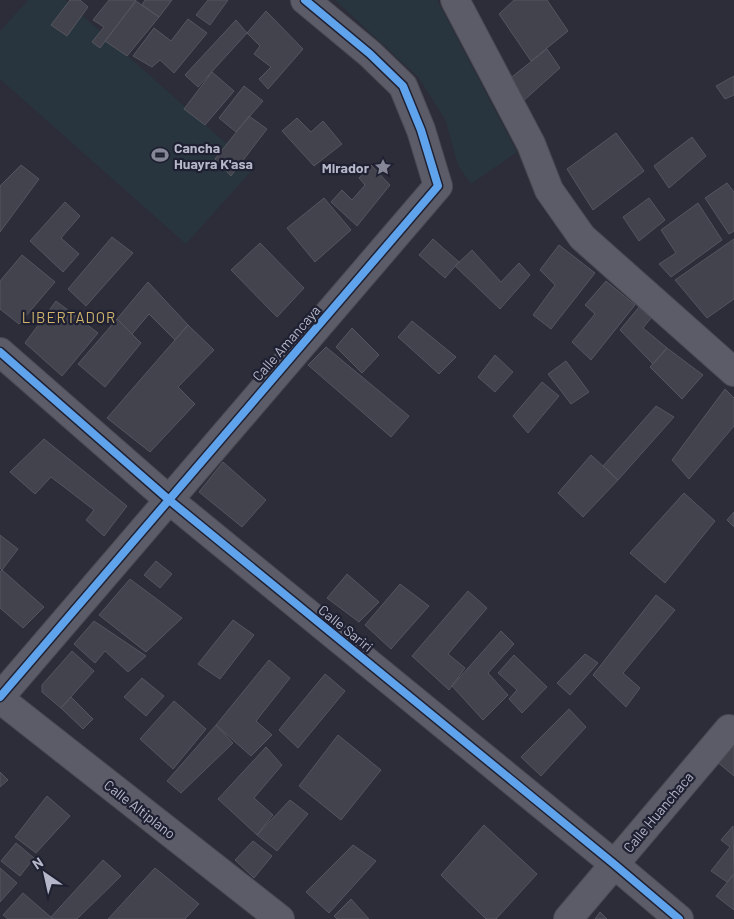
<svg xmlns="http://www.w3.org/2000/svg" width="734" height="919" font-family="Barlow,sans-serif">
  <rect width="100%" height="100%" fill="#2c2d38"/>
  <path fill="#29353e" d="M 28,0 L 65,0 L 254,168 L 186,244 L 0,79 L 0,31 Z
    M 335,0 L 437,0 L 517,152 L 471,184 L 458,165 L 445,119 L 418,77 Z"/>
  <path fill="#42434d" stroke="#54555f" d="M 70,0 L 80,0 L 88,7 L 67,36 L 51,25 Z
    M 109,0 L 136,0 L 100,48 L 92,42 L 104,27 L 93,20 Z
    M 145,0 L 172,0 L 159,17 L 142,5 Z
    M 208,0 L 228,0 L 210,25 L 196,15 Z
    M 514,0 L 547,0 L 568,31 L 531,61 L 499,14 Z
    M 136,1 L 159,17 L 127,56 L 105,41 Z
    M 266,11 L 303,49 L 268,89 L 259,79 L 271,67 L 254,54 L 260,46 L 247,33 Z
    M 188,19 L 207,33 L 174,73 L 160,60 L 152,67 L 133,56 L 154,28 L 171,41 Z
    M 236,20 L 247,33 L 198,87 L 185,75 Z
    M 547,49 L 560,68 L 522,102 L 508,80 Z
    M 212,72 L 234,91 L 205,125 L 184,109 Z
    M 734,76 L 734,95 L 725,99 L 716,86 Z
    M 244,86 L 263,101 L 236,132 L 219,118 Z
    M 249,116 L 267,129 L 231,176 L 215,159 Z
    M 297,118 L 311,132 L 323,121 L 342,144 L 314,166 L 282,131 Z
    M 616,133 L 644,171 L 593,210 L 567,169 Z
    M 692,137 L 706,156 L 669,188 L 654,166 Z
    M 21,165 L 39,179 L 0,232 L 0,186 Z
    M 371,165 L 390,185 L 357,226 L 331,202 L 342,190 L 352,200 L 365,185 L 359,178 Z
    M 727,183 L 734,192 L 734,231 L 729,234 L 705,198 Z
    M 324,198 L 351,230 L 315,262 L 287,228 Z
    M 649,198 L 665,220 L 639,241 L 623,217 Z
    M 65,202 L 80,216 L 61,238 L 79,254 L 63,272 L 30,241 Z
    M 698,203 L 722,240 L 671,277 L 659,264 L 676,253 L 661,230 Z
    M 112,237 L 133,253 L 86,306 L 68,289 Z
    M 433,239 L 459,262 L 445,278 L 419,255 Z
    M 734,239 L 734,299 L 707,318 L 675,280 Z
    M 260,243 L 304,288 L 277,317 L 231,270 Z
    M 559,245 L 595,273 L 551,329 L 533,315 L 555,285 L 540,270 Z
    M 472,250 L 501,282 L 519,263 L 530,275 L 500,309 L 455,266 Z
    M 22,255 L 55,282 L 19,324 L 0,309 L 0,281 Z
    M 606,281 L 635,305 L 591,360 L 572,342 L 595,314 L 585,305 Z
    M 148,282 L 188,325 L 175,340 L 149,314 L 132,334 L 117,319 Z
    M 56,301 L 98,333 L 62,376 L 25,343 Z
    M 639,307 L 651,318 L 643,328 L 667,348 L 653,364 L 620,330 Z
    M 117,319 L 141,343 L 105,387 L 78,364 Z
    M 412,321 L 456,357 L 439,374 L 398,337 Z
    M 188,325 L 214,350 L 178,387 L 195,404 L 150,452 L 107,418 Z
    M 352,328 L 379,355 L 362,373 L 336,347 Z
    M 326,347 L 409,416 L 391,437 L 308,365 Z
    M 667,348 L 703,375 L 682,399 L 650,367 Z
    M 495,355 L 513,372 L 495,392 L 478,377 Z
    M 566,361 L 589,392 L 571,404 L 548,374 Z
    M 542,382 L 559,396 L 528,433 L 513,416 Z
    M 725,389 L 734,398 L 734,426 L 689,479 L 672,460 Z
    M 656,406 L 674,417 L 618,480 L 603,466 Z
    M 44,439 L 127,506 L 104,536 L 86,520 L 94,510 L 51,477 L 35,494 L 10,472 Z
    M 591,455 L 618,480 L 583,517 L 558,493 Z
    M 223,462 L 266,500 L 242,527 L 199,492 Z
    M 684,493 L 715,521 L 665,583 L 630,553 Z
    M 734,512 L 734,527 L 727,520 Z
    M 0,535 L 18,549 L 2,570 L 0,568 Z
    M 156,561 L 172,574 L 160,588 L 144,575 Z
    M 2,570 L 44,607 L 23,628 L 0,608 L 0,572 Z
    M 347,574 L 379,602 L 359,622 L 327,598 Z
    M 130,579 L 182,618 L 146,652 L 99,615 Z
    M 400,584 L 429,606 L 391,649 L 365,625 Z
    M 468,591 L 487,608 L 448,654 L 465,668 L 449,690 L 412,656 Z
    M 656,595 L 675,610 L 623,673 L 640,688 L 626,707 L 593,675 Z
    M 233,620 L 254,635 L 220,679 L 198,664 Z
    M 94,621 L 146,656 L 128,672 L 105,651 L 95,663 L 74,644 Z
    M 501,631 L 514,644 L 488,673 L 508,695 L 483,720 L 452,686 Z
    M 72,651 L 94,671 L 61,708 L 42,692 L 42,685 Z
    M 585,654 L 598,663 L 570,695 L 557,683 Z
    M 514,655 L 547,687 L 522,713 L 509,699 L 517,690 L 498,673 Z
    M 269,660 L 290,678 L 256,721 L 272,735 L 251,756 L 216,725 Z
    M 325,674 L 345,691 L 298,748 L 279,730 Z
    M 142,678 L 164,696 L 146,716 L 124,697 Z
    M 71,697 L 93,719 L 83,729 L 61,708 Z
    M 174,701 L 206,729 L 173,769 L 140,739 Z
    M 569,709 L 586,727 L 541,776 L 521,757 Z
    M 216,725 L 233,743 L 181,793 L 167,781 Z
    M 338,735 L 381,770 L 341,820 L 299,786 Z
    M 734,739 L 734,776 L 716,761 Z
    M 266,747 L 282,765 L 254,798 L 273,815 L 257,835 L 218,799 Z
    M 0,772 L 8,780 L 0,787 Z
    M 47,796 L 70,816 L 36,853 L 15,837 Z
    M 290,800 L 308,814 L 277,851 L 257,835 Z
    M 484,825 L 537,874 L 496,919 L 486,919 L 441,875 Z
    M 733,826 L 734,874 L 727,882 L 711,871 L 730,847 L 721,840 Z
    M 253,841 L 272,856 L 254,878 L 235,860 Z
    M 16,843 L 34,858 L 20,876 L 1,861 Z
    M 353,845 L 376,861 L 329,913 L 306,892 Z
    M 103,860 L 121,876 L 77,919 L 53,919 L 51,917 Z
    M 0,868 L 17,883 L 0,902 Z
    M 155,868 L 199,904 L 185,919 L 108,919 Z
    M 734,874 L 734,910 L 716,896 Z
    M 23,893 L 53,919 L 8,919 L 3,915 Z
    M 351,899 L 369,919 L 337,919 L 334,916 Z
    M 600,912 L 607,919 L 595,919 Z"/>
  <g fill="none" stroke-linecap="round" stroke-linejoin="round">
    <g stroke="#4a4a53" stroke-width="30">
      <path id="minor" d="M 455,0 L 531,144 L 549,190 L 582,237 L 734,372
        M 0,352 L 168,499 L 614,864 L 679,919
        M 0,697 L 438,186 L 421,130 L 403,86 L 370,54 L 305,0
        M 0,699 L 280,919
        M 568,919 L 729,729"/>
    </g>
    <use href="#minor" stroke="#5b5c67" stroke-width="28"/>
    <g stroke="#1f2133" stroke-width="11">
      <path id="cycleway" d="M 0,352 L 168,499 L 614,864 L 679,919
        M 0,697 L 438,186 L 421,130 L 403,86 L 370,54 L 305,0"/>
    </g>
    <use href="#cycleway" stroke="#60a3ed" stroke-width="8"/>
  </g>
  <defs>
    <g id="stadium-bare" transform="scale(1.35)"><path d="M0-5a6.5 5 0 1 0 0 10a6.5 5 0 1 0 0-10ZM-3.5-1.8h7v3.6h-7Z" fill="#868796" stroke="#1f2133" stroke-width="2.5" paint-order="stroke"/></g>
    <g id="sight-bare" transform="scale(1.35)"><path d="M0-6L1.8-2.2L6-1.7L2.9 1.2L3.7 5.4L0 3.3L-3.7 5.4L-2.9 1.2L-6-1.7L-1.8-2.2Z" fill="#868796" stroke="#1f2133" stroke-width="2.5" paint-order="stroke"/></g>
  </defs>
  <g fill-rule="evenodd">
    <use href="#stadium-bare" x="160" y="155"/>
    <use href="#sight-bare" x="383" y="167"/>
  </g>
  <g text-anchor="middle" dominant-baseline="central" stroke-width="4.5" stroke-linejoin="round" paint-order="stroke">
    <g font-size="14" font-weight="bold" fill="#b6b8c9" stroke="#1f2133" text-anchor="start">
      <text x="174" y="147">Cancha<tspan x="174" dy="16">Huayra K'asa</tspan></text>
      <text x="369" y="167" text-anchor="end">Mirador</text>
    </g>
    <g font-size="14" fill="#b6b8c9" stroke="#1f2133">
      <text transform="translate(286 343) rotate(-49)">Calle Amancaya</text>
      <text transform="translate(346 628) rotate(39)">Calle Sariri</text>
      <text transform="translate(140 809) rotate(38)">Calle Altiplano</text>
      <text transform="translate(658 812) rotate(-50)">Calle Huanchaca</text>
    </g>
    <g font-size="15" letter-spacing="1" fill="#cfb36b" stroke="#1f2133">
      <text x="69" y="317">LIBERTADOR</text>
    </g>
  </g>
  <g transform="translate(45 874) rotate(326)" stroke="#1f2133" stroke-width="4" paint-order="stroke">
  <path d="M0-4L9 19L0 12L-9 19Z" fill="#b6b8c9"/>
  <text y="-8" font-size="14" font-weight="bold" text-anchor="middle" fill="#b6b8c9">N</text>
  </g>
</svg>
